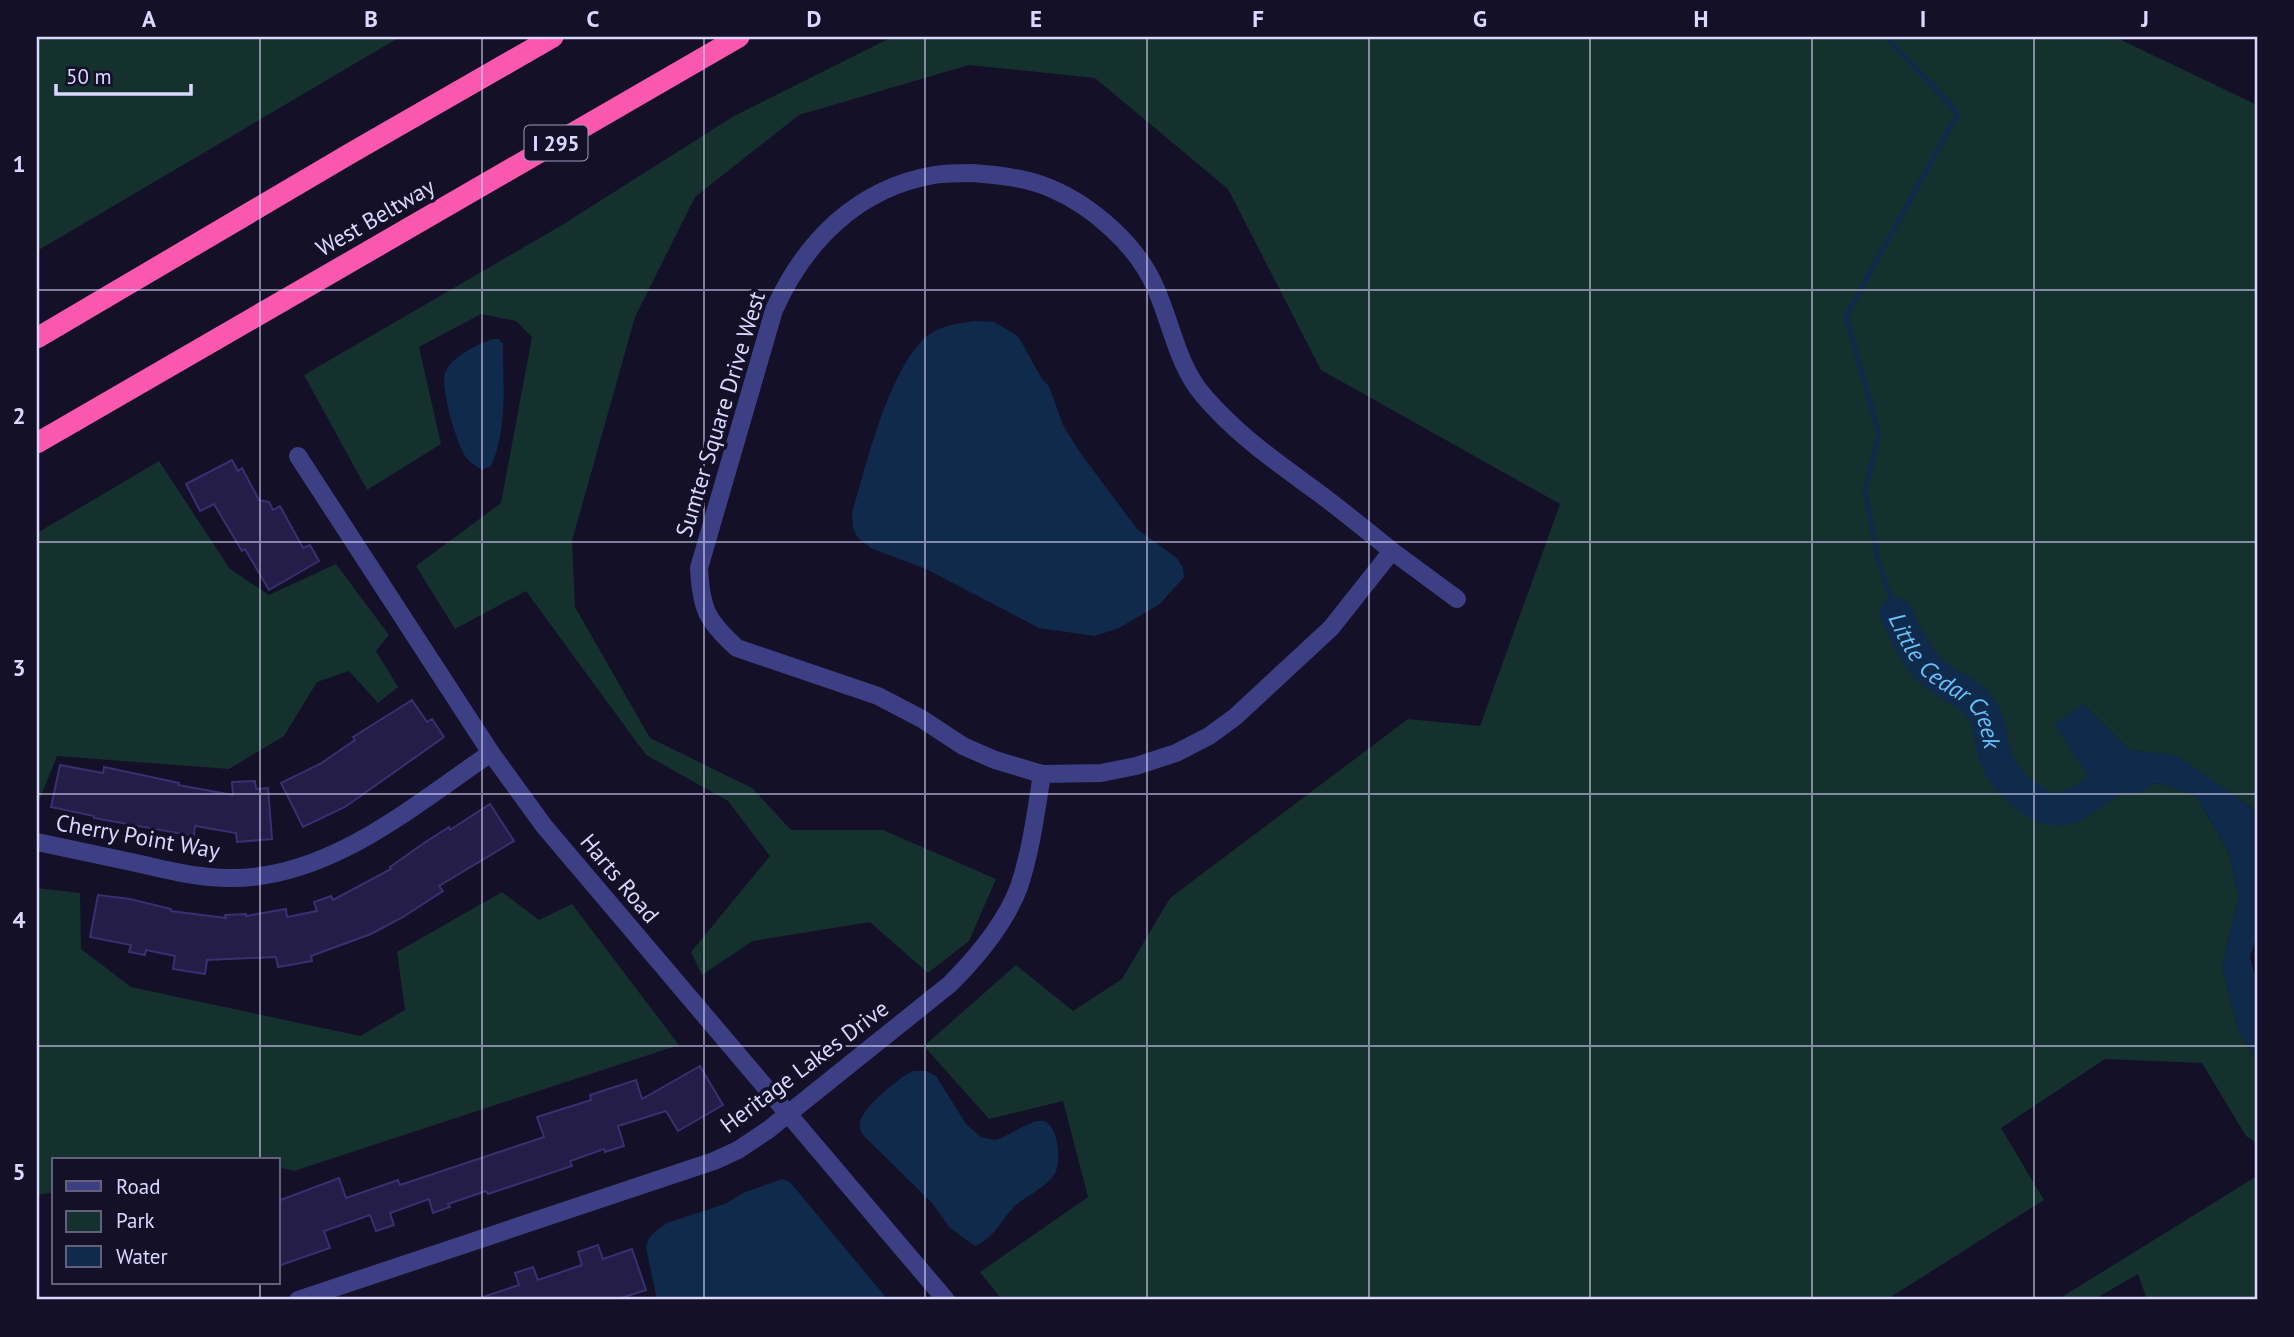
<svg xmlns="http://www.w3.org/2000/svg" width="2294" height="1337" font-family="'PT Sans',sans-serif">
  <rect width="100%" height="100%" fill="#131027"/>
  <path fill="#14312e" d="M 37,37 L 400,37 L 37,251 Z
    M 892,37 L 2115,37 L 2257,105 L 2257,828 L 2253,809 L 2176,756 L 2129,750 L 2083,704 L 2100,795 L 2126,786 L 2161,783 L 2197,797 L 2230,855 L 2239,897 L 2222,967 L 2238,1030 L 2257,1059 L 2257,1143 L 2246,1136 L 2202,1063 L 2105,1059 L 2001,1128 L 2044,1200 L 1886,1300 L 1002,1300 L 980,1272 L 1088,1197 L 1063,1101 L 989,1119 L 924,1046 L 1016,965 L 1073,1011 L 1122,979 L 1170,898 L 1408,719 L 1480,726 L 1560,504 L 1321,370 L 1228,189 L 1095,78 L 969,65 L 799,115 L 695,197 L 635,317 L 572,541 L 575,607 L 650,738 L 752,788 L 791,830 L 883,830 L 996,879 L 969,941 L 928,973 L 870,922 L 753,941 L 702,975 L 691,952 L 770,856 L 728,801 L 646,755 L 526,591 L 455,629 L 416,566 L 501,503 L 532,337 L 516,321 L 481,314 L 419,347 L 441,444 L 367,490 L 304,375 L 562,225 L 734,116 Z
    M 159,461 L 230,569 L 269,595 L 336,564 L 389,635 L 376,651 L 398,687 L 378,703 L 349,671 L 317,682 L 284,736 L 229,769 L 57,756 L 37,806 L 37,533 Z
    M 37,888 L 80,893 L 81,949 L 131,987 L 360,1036 L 405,1010 L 397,952 L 502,892 L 539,920 L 572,904 L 679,1045 L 294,1171 L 278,1167 L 278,1160 L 54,1160 L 54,1192 L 37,1195 Z
    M 2257,1176 L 2257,1300 L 2147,1300 L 2138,1274 L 2093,1300 L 2057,1300 Z"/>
  <path fill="#102a4b" d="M 977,321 L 994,322 L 1018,336 L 1042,379 L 1049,386 L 1063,425 L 1079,451 L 1137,529 L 1177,558 L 1183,568 L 1184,577 L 1160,604 L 1119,628 L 1095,636 L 1039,628 L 928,570 L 871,548 L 858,538 L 853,528 L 852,513 C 867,463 888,371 926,337 C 940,325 960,323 977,321 Z
    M 493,339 L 499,339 L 503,344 C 503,385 508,428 491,466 L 482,470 C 478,467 472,464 469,461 C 457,449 440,387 445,373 C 452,356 478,344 493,339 Z
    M 2083,704 L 2129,750 L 2176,755 L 2253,809 L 2257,828 L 2257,934 L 2250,957 L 2257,983 L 2257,1059 L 2238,1030 L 2222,967 L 2239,897 L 2230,855 L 2197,797 L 2161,783 L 2126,786 L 2100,795 L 2054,724 Z
    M 913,1071 L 926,1071 L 936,1076 L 966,1124 L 981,1137 L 995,1140 C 1008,1137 1032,1118 1044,1121 C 1059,1126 1062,1164 1054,1175 C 1045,1188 1028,1195 1016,1205 C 1000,1220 996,1237 975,1246 L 950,1228 L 931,1202 L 863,1135 C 861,1131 859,1127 860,1123 C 861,1108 900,1077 913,1071 Z
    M 782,1179 L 790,1182 L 884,1295 L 886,1300 L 657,1300 L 646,1247 L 649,1238 L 656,1231 L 667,1223 L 725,1204 L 743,1193 Z"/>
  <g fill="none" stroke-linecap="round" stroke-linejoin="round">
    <path stroke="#102a4b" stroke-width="5" d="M 1886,37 L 1958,113 L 1846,316 L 1879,434 L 1865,491 L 1878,560 L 1896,614"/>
    <path stroke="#102a4b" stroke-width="33" id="s1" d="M 1896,614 C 1905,632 1914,654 1929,669 C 1944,685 1966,689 1980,707 C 1991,722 1990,741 1996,758 C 2003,779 2031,806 2054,809 C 2077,812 2096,786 2116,779 C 2122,777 2130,777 2137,776"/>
  </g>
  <path fill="#231d47" stroke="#393072" stroke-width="2" d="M 232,460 L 238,471 L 242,468 L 259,500 L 269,502 L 273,510 L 280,506 L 303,548 L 310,545 L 319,561 L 269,590 L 245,549 L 242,551 L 214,504 L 200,511 L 186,484 Z
    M 412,700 L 427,722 L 432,719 L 444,737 L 345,807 L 303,827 L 281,783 L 320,764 L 355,740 L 353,737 Z
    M 60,765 L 103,773 L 104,767 L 179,783 L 178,785 L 233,795 L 232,782 L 255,781 L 256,789 L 268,788 L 272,839 L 237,842 L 236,833 L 195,826 L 194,836 L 94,818 L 94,816 L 51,807 Z
    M 490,804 L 514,841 L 439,886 L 443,891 L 403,917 L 371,934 L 311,956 L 312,961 L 278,967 L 276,957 L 207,960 L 205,974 L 173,969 L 175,956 L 146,950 L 145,955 L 129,952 L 131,945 L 90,937 L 98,895 L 130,899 L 171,909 L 171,911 L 226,918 L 225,915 L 246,914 L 246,916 L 286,909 L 287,917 L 317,911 L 314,902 L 331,896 L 333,900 L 391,869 L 390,867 L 424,843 L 449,827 L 450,830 Z
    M 700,1066 L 723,1105 L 678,1131 L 666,1111 L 618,1126 L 624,1146 L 605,1152 L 604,1149 L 570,1161 L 572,1166 L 488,1194 L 486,1191 L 448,1204 L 450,1207 L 433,1213 L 429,1199 L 390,1213 L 394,1225 L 376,1231 L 370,1215 L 324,1231 L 330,1248 L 278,1266 L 278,1201 L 339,1178 L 346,1198 L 398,1180 L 400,1185 L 544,1137 L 537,1117 L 591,1100 L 590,1095 L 636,1080 L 642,1099 Z
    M 598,1245 L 603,1259 L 632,1249 L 646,1290 L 615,1300 L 480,1300 L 480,1298 L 519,1285 L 515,1273 L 533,1267 L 538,1280 L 582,1265 L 578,1252 Z"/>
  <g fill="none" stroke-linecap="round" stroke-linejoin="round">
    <path stroke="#3d3f84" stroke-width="18" d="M 972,173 C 999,175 1026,178 1050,188 C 1093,206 1138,246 1156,289 C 1171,323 1178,366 1203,395 C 1237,435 1275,461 1316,491 C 1342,510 1367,531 1392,551 L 1331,628 L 1235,717 L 1209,736 L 1176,753 L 1136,766 L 1101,773 L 1042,774 L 995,760 L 963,746 L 922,719 L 878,696 L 737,648 C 707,621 701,609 699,568 L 774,310 C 805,241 858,188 934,175 C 947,173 960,173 972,173 Z
      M 298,456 L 491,753 L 544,826 L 946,1300
      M 1392,551 L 1457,599
      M 37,842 C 70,849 103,856 136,863 C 166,870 195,877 226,878 C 327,881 411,807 491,753
      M 298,1300 L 714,1161 L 738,1150 L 768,1130 L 950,984 C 978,956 1005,924 1019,887 C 1031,851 1036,812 1042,774"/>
    <path stroke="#fa57ae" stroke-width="21" d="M 37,338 L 351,153 L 553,37
      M 37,443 L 739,37"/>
  </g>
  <path fill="none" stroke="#dad8fe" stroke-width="2" stroke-opacity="0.55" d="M 260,37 L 260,1160M 482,37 L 482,1300M 704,37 L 704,1300M 925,37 L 925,1300M 1147,37 L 1147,1300M 1369,37 L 1369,1300M 1590,37 L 1590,1300M 1812,37 L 1812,1300M 2034,37 L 2034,1300M 37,290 L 2257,290M 37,542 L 2257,542M 37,794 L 2257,794M 37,1046 L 2257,1046M 260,1283 L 260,1300"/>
  <g text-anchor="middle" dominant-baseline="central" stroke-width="7" stroke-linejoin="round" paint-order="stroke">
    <rect fill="#131027" stroke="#9e9cbe" stroke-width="2" x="524.5" y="125.5" width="63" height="35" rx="5"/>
    <g font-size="21" font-weight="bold" fill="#dad8fe">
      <text x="556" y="143">I 295</text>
    </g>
    <g font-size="23" fill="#dad8fe" stroke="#131027">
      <text transform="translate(375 217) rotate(-30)">West Beltway</text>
      <text transform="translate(720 414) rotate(-73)">Sumter Square Drive West</text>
      <text transform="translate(138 836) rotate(10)">Cherry Point Way</text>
      <text transform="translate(620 878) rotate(50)">Harts Road</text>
      <text transform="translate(804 1066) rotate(-37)">Heritage Lakes Drive</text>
    </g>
    <g font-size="24" font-style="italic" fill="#69c0fa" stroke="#131027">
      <text stroke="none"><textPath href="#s1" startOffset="86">Little Cedar Creek</textPath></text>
    </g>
  </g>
  <rect width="2294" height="1337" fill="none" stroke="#131027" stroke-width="77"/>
  <rect x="52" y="1158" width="228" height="126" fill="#131027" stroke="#63607d" stroke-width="2"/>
  <rect x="66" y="1181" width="35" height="10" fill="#3d3f84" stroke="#63607d" stroke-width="2"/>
  <text x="116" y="1194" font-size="21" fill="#dad8fe">Road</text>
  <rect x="66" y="1211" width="35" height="21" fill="#14312e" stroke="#63607d" stroke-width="2"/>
  <text x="116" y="1228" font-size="21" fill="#dad8fe">Park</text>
  <rect x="66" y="1246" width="35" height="21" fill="#102a4b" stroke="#63607d" stroke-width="2"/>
  <text x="116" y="1264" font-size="21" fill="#dad8fe">Water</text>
  <path d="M56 84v10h135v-10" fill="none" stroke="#dad8fe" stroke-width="3.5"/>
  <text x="66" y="84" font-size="21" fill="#dad8fe" stroke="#131027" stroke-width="5" paint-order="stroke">50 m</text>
  <rect x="38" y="38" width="2218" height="1260" fill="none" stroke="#dad8fe" stroke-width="2.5"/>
  <g font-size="23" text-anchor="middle" font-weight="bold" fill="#dad8fe">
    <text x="149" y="27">A</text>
    <text x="371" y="27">B</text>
    <text x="593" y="27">C</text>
    <text x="814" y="27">D</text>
    <text x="1036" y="27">E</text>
    <text x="1258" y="27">F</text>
    <text x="1480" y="27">G</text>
    <text x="1701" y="27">H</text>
    <text x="1923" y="27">I</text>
    <text x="2145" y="27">J</text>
    <text x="19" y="172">1</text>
    <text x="19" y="424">2</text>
    <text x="19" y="676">3</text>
    <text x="19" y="928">4</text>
    <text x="19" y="1180">5</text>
  </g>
</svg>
